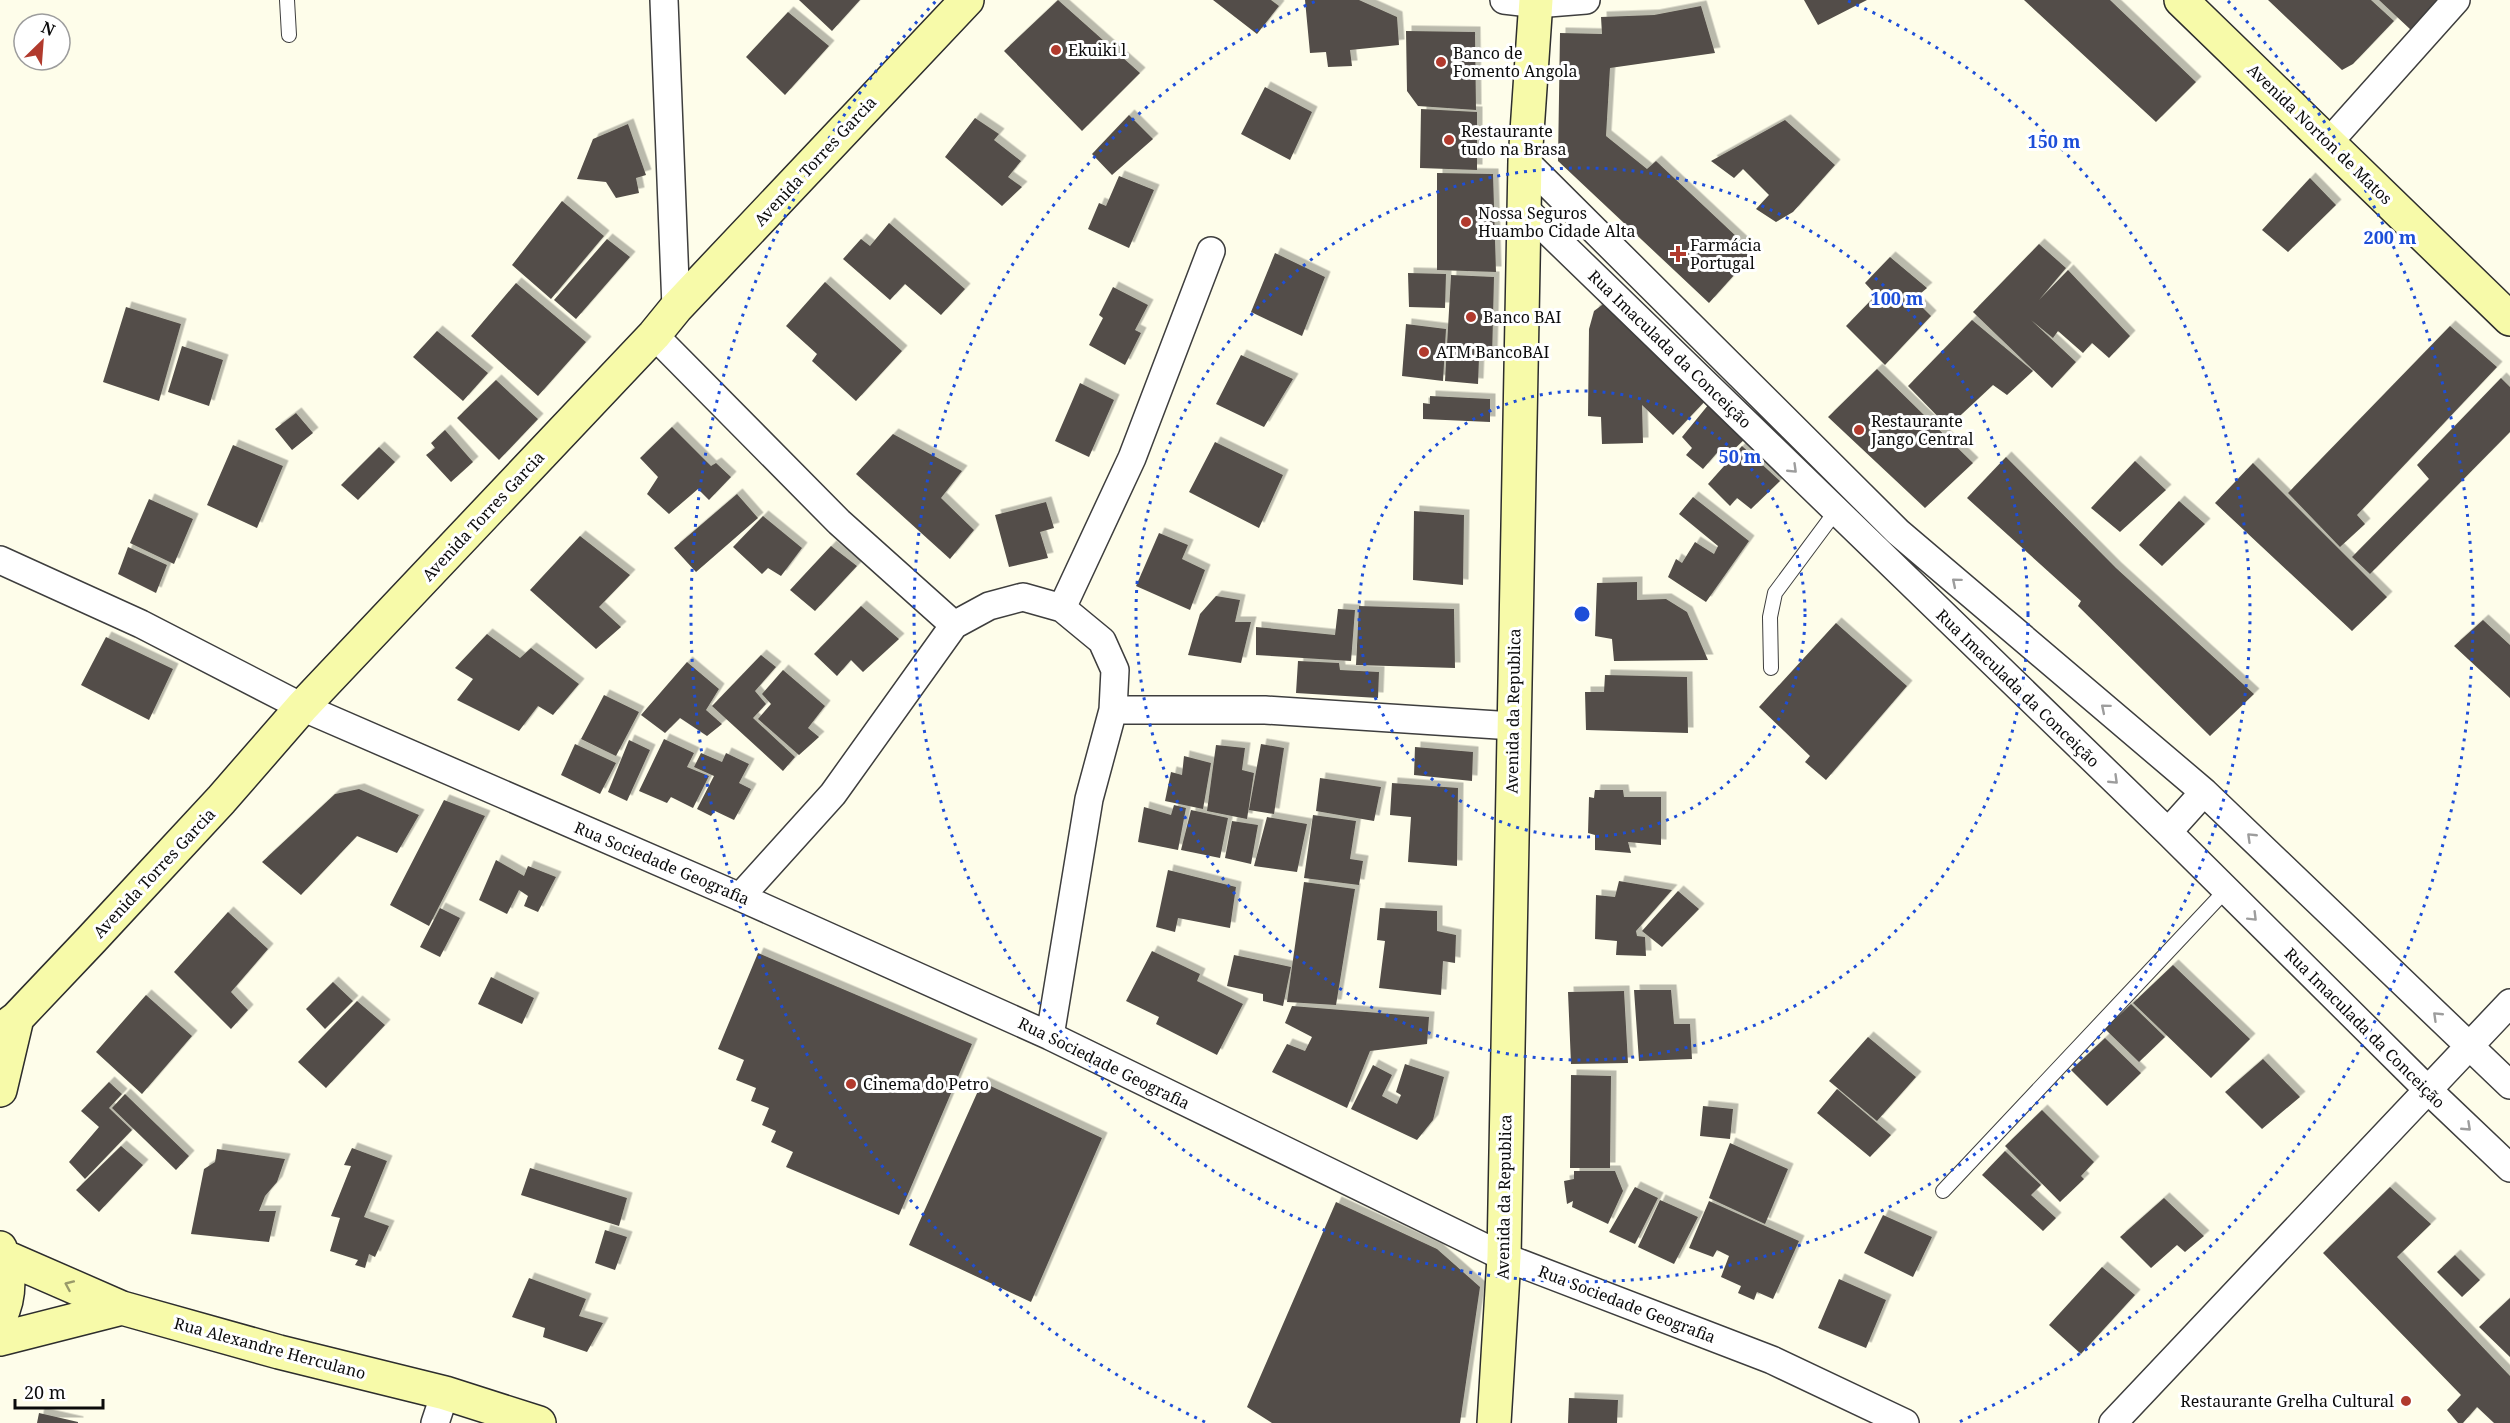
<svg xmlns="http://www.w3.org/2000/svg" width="2510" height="1423" font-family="'Noto Serif',serif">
  <defs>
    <filter id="shadow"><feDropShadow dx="5.5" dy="-5.5" stdDeviation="0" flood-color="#0004"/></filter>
  </defs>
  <rect width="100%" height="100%" fill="#fefdea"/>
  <path fill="#534e48" filter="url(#shadow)" d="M 799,0 L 860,0 L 832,31 Z
    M 1058,0 L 1140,73 L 1082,131 L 1004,51 Z
    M 1213,0 L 1271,0 L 1279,6 L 1257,34 Z
    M 1305,0 L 1359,0 L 1397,17 L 1399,45 L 1350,50 L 1352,66 L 1328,67 L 1326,52 L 1310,53 Z
    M 1804,0 L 1867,0 L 1818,25 Z
    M 2024,0 L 2110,0 L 2196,82 L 2156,122 Z
    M 2268,0 L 2371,0 L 2394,21 L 2353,64 L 2342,70 Z
    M 2379,0 L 2440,0 L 2411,30 Z
    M 1701,6 L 1715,53 L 1610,68 L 1606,136 L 1647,169 L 1656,161 L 1754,253 L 1709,303 L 1558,161 L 1560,33 L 1602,34 L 1601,17 L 1654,15 Z
    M 788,12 L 829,46 L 785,95 L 746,57 Z
    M 1406,31 L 1475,32 L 1476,110 L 1418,106 L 1407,91 Z
    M 1265,87 L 1312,112 L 1290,160 L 1241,134 Z
    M 1421,109 L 1477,112 L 1477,170 L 1420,168 Z
    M 1129,115 L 1153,139 L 1112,175 L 1092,154 Z
    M 975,118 L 999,134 L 994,140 L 1021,161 L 1008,177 L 1022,187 L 1002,206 L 945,157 Z
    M 1785,120 L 1835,165 L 1793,212 L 1776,222 L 1756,209 L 1769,195 L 1743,169 L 1734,178 L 1711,161 Z
    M 628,124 L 646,175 L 636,178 L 639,193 L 616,198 L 606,182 L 577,179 L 593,139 Z
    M 1437,173 L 1493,174 L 1496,272 L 1437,270 Z
    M 1119,176 L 1154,190 L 1129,248 L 1088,229 L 1099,203 L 1106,206 Z
    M 2310,178 L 2336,205 L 2288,252 L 2262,230 Z
    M 562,201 L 604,236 L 551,299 L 512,265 Z
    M 889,223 L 965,289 L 941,315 L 905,284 L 890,300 L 843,259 L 861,239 L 870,246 Z
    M 607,239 L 630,257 L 576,319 L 554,300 Z
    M 2039,244 L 2066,268 L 2039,300 L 2068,270 L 2130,336 L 2109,358 L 2092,343 L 2083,353 L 2058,331 L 2053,338 L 2031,320 L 2076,362 L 2052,388 L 1973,312 Z
    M 1275,253 L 1325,277 L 1302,336 L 1251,312 Z
    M 1890,257 L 1927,288 L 1914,299 L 1931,316 L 1885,365 L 1846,326 L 1876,295 L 1865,283 Z
    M 1408,273 L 1446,274 L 1445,308 L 1409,307 Z
    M 1451,275 L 1494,277 L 1492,359 L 1479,358 L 1478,384 L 1445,381 Z
    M 825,282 L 902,351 L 856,401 L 812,361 L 817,354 L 786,326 Z
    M 516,283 L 586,342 L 538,396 L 471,336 Z
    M 1113,287 L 1148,305 L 1135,330 L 1141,333 L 1125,365 L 1089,345 L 1103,318 L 1099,315 Z
    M 1614,304 L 1707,399 L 1673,435 L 1642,405 L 1643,443 L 1602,444 L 1601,417 L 1588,416 L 1589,329 L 1594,311 L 1602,305 Z
    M 126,307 L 181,324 L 159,401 L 103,382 Z
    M 1972,320 L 2033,371 L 2007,395 L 1993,385 L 1948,427 L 1908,386 Z
    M 1406,324 L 1446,329 L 1443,381 L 1402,376 Z
    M 2450,326 L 2497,367 L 2357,515 L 2365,524 L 2340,547 L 2288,493 Z
    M 437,331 L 488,373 L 463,401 L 413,357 Z
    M 182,346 L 223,360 L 209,406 L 168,392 Z
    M 1241,355 L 1293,379 L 1264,427 L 1216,404 Z
    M 1877,369 L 1973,463 L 1925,508 L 1828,417 Z
    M 2501,378 L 2510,387 L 2510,432 L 2370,574 L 2352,557 L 2429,479 L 2417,465 Z
    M 496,380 L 538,419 L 499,460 L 457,418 Z
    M 1080,383 L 1114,400 L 1089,457 L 1055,441 Z
    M 1430,396 L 1490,399 L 1490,422 L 1423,419 L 1423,403 L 1430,404 Z
    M 1709,404 L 1747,437 L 1729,454 L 1722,447 L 1703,469 L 1686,455 L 1692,448 L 1682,437 Z
    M 296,413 L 313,433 L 292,450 L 275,429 Z
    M 672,427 L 711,466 L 716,463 L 731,477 L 709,500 L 698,489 L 669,514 L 647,494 L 658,477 L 640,458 Z
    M 445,430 L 473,462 L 451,482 L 426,455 L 435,448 L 431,443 Z
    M 893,434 L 962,471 L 941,498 L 974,530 L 950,559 L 856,474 Z
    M 1215,442 L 1283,475 L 1259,528 L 1189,492 Z
    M 233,445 L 283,466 L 257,528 L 207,505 Z
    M 1742,446 L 1780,481 L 1751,509 L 1737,498 L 1730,506 L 1708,484 Z
    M 379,447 L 395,462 L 358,500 L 341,485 Z
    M 2006,457 L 2116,568 L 2254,694 L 2210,736 L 2078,606 L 2081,601 L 1967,498 Z
    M 2135,461 L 2166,490 L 2120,532 L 2091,508 Z
    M 2253,463 L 2387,597 L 2352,631 L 2215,503 Z
    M 737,494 L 758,518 L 696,572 L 674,548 Z
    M 1693,497 L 1749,541 L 1706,602 L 1668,577 L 1676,559 L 1682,563 L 1695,542 L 1714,554 L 1718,546 L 1679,514 Z
    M 149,499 L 193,519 L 174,564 L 130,543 Z
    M 2179,501 L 2205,524 L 2162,566 L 2139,545 Z
    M 1046,502 L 1054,528 L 1040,532 L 1048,558 L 1009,567 L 995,515 Z
    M 1414,511 L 1464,515 L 1463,585 L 1413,580 Z
    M 763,516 L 802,548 L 781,576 L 768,568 L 762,574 L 733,547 Z
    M 1159,533 L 1188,545 L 1182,559 L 1205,570 L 1190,610 L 1136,586 Z
    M 580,536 L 630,575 L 599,607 L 621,627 L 596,649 L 530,590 Z
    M 831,546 L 857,566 L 815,611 L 790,590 Z
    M 128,547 L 167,565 L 156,593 L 118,574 Z
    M 1637,582 L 1637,600 L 1666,599 L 1687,612 L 1708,660 L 1614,661 L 1612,639 L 1595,636 L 1597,583 Z
    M 1216,596 L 1240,600 L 1235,622 L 1251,622 L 1241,663 L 1188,655 L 1200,614 Z
    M 861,606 L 899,639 L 863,672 L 851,660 L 837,676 L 814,654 Z
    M 1359,606 L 1454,609 L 1455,668 L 1356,665 Z
    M 1338,609 L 1355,610 L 1351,661 L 1256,655 L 1256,627 L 1335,635 Z
    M 2483,620 L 2510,645 L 2510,698 L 2454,646 Z
    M 1836,623 L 1907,686 L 1826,780 L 1805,762 L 1810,756 L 1759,707 Z
    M 487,634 L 520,658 L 531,648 L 579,684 L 553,715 L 538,706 L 519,731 L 457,700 L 473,679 L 455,668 Z
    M 106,637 L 173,669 L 149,720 L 81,685 Z
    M 761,655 L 776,667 L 755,691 L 766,704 L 753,718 L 795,757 L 783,771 L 712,706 Z
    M 1298,661 L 1339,663 L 1340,670 L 1379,672 L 1378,698 L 1296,693 Z
    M 687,662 L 719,689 L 706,710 L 722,724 L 707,736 L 680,718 L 665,733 L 641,715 Z
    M 783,670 L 825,706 L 808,728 L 819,737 L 799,755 L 758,719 L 771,704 L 762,694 Z
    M 1605,675 L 1687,677 L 1688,733 L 1586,730 L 1585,692 L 1604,692 Z
    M 604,695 L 639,712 L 616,756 L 581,739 Z
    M 664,739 L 694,753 L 687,767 L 709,776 L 693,808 L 671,797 L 667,803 L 639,791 Z
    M 629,740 L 650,750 L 627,801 L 608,792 Z
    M 575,744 L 616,763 L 600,794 L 561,775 Z
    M 1261,744 L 1284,748 L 1274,814 L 1249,810 Z
    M 1216,745 L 1245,748 L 1242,770 L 1254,773 L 1247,819 L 1207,811 Z
    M 1415,747 L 1473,752 L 1472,781 L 1414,775 Z
    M 701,753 L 722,762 L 726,753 L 749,764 L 739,783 L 751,789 L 734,820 L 715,811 L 711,816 L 697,809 L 714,776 L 694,767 Z
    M 1184,756 L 1211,763 L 1203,809 L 1165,801 L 1171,772 L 1182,775 Z
    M 1320,778 L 1381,787 L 1374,821 L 1316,811 Z
    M 1392,783 L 1458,788 L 1457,866 L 1408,862 L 1411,817 L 1390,815 Z
    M 359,789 L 419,815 L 397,853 L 357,836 L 301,895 L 262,862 L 335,794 Z
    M 1595,790 L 1623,790 L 1624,797 L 1661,797 L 1661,845 L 1628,842 L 1631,853 L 1595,850 L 1595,835 L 1588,833 L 1589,797 L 1594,798 Z
    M 444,800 L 485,816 L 429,926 L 390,905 Z
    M 1174,805 L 1186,808 L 1178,850 L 1138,842 L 1144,807 L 1171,815 Z
    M 1191,810 L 1228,818 L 1220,858 L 1181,850 Z
    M 1313,815 L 1356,821 L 1350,859 L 1363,861 L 1359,885 L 1304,878 Z
    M 1267,817 L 1307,824 L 1297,872 L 1254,866 Z
    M 1232,821 L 1258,825 L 1251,864 L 1225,858 Z
    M 496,860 L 524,876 L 528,866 L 556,877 L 538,912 L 524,906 L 528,896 L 519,890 L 507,914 L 479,900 Z
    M 1168,870 L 1236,887 L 1230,928 L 1178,918 L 1175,932 L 1156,927 Z
    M 1619,881 L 1672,890 L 1636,931 L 1637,936 L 1645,937 L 1646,956 L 1616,955 L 1617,941 L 1595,939 L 1596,895 L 1615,897 Z
    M 1304,882 L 1355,889 L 1336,1005 L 1287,1002 Z
    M 1678,891 L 1699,909 L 1662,947 L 1642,931 Z
    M 440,908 L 460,918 L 440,957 L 420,947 Z
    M 1380,908 L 1437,911 L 1437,931 L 1456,935 L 1455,963 L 1443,961 L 1441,995 L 1379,988 L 1385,941 L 1377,940 Z
    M 228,912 L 268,949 L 231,992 L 248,1010 L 231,1029 L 174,972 Z
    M 1152,951 L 1200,974 L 1197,981 L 1243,1004 L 1217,1055 L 1156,1024 L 1159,1017 L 1126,1001 Z
    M 758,953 L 972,1044 L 899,1215 L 786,1167 L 793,1152 L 771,1142 L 776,1131 L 762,1125 L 769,1108 L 751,1101 L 756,1088 L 736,1080 L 744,1060 L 718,1049 Z
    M 1234,955 L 1291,967 L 1283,1006 L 1263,1001 L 1263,994 L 1227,986 Z
    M 2173,965 L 2250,1039 L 2211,1078 L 2133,1003 Z
    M 491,977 L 534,998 L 522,1024 L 478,1004 Z
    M 333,982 L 353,1001 L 325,1029 L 306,1009 Z
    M 1634,990 L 1671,990 L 1674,1024 L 1690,1024 L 1692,1059 L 1639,1061 Z
    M 1624,991 L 1628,1063 L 1571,1064 L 1568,992 Z
    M 146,995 L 192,1036 L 142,1094 L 96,1052 Z
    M 357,1001 L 385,1025 L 326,1088 L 298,1062 Z
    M 2131,1004 L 2165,1037 L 2139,1062 L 2105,1029 Z
    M 1292,1006 L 1429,1017 L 1427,1044 L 1370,1051 L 1347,1108 L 1272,1072 L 1287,1044 L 1305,1051 L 1312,1037 L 1285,1023 Z
    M 1868,1037 L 1916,1077 L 1877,1121 L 1829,1081 Z
    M 2105,1038 L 2141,1073 L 2107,1106 L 2071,1070 Z
    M 2263,1059 L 2300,1097 L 2262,1129 L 2225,1092 Z
    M 1405,1064 L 1444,1077 L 1433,1120 L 1417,1140 L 1351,1109 L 1373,1065 L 1392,1075 L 1382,1096 L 1397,1104 L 1401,1095 L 1396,1092 Z
    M 1571,1075 L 1611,1076 L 1610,1168 L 1570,1168 Z
    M 109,1082 L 122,1094 L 109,1108 L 132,1130 L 85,1179 L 69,1162 L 99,1127 L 81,1111 Z
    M 982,1082 L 1102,1138 L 1031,1302 L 909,1245 Z
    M 1837,1089 L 1891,1135 L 1870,1157 L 1817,1113 Z
    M 125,1094 L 189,1156 L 176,1170 L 112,1108 Z
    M 1703,1106 L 1733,1109 L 1730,1139 L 1700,1136 Z
    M 2042,1110 L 2094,1162 L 2081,1176 L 2084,1179 L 2060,1202 L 2005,1146 Z
    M 1730,1143 L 1788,1169 L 1765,1224 L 1709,1198 Z
    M 121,1146 L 143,1165 L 99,1212 L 76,1190 Z
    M 352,1148 L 387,1161 L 364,1217 L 389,1226 L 375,1257 L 369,1254 L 365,1268 L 355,1265 L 358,1260 L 330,1251 L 340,1218 L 331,1216 L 351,1166 L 344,1165 Z
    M 217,1149 L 285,1159 L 277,1182 L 265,1196 L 259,1211 L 276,1211 L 269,1242 L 191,1234 L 204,1169 L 215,1162 Z
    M 2005,1151 L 2041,1185 L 2031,1195 L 2056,1218 L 2043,1231 L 1982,1175 Z
    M 530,1168 L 627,1198 L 619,1226 L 521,1195 Z
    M 1574,1171 L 1615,1171 L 1623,1191 L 1608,1224 L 1572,1207 L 1573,1201 L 1567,1204 L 1564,1181 L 1574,1179 Z
    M 1635,1187 L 1658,1198 L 1635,1244 L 1609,1232 Z
    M 2390,1187 L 2431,1224 L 2397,1257 L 2510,1376 L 2510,1423 L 2494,1423 L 2477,1407 L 2463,1423 L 2458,1423 L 2447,1410 L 2461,1395 L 2323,1253 Z
    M 2164,1198 L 2204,1236 L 2185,1252 L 2177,1245 L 2151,1268 L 2120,1237 Z
    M 1660,1200 L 1698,1217 L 1674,1264 L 1638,1247 Z
    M 1709,1201 L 1799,1241 L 1773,1299 L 1757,1292 L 1754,1300 L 1738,1293 L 1741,1286 L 1721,1277 L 1729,1256 L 1717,1250 L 1713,1257 L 1689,1248 Z
    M 1336,1202 L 1437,1249 L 1480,1287 L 1460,1423 L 1272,1423 L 1247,1407 Z
    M 1883,1215 L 1932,1237 L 1913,1277 L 1864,1253 Z
    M 605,1230 L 627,1237 L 615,1270 L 595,1263 Z
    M 2455,1255 L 2480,1280 L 2462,1297 L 2437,1272 Z
    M 2102,1267 L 2135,1295 L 2081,1354 L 2049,1325 Z
    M 529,1278 L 586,1299 L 579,1316 L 603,1323 L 587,1352 L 543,1337 L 545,1328 L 512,1317 Z
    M 1839,1279 L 1886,1300 L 1866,1348 L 1818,1328 Z
    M 2510,1298 L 2510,1357 L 2479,1327 Z
    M 1569,1398 L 1618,1400 L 1617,1423 L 1568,1423 Z
    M 39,1413 L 78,1422 L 78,1423 L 37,1423 Z"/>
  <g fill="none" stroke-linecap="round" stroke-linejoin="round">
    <g stroke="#3e3e3e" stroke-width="16">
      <path id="service" d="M 287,0 L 289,35
        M 1771,668 L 1770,617 L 1775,593 L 1836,511
        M 1943,1191 L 2226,890"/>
    </g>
    <g stroke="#3e3e3e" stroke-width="30">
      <path id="minor" d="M 664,0 L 676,308
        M 1504,0 L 1536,4 L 1586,0
        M 2329,142 L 2456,0
        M 1525,161 L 1898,532 L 2204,792 L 2510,1085
        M 1525,209 L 2168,832 L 2427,1089 L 2510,1168
        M 654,335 L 839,522 L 954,625
        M 0,560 L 141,624 L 302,707 L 740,897 L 1050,1036 L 1504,1257 L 1772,1360 L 1905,1423
        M 1062,608 L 1132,458 L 1211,251
        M 1113,710 L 1265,710 L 1513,726
        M 2168,832 L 2204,792
        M 740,897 L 833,794 L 954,625 L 989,606 L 1023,597 L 1062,608 L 1102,641 L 1115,670 L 1113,710 L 1089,799 L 1050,1036
        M 435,1423 L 445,1393
        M 2113,1423 L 2510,1003"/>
    </g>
    <g stroke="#2d2d2d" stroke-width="36">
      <path id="secondary" d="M 2181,0 L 2510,319
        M 0,1031 L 17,1018 L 91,940 L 221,800 L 302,707 L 654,335 L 676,308 L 967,0
        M 0,1090 L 17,1018
        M 0,1248 C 10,1270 11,1295 0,1317
        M 3,1256 L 122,1308 L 279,1352 L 445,1393 L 539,1423
        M 0,1339 L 122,1308
        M 1494,1423 L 1504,1257 L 1525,161 L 1536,0"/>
    </g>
    <use href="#service" stroke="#fff" stroke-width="14"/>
    <use href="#minor" stroke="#fff" stroke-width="27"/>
    <use href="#secondary" stroke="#f7faa9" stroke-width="33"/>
  </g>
  <defs><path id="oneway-chevron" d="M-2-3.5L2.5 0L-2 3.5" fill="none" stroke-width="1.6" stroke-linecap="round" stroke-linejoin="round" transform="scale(1.5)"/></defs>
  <g stroke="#9d9d9d">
    <use href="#oneway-chevron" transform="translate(1793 469) rotate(44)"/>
    <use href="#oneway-chevron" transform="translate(1956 582) rotate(-140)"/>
    <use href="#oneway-chevron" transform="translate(2105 708) rotate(-140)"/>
    <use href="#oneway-chevron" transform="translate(2114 780) rotate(44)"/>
    <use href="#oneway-chevron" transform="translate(2251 837) rotate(-136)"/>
    <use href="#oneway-chevron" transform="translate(2253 917) rotate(45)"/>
    <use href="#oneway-chevron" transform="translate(2437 1016) rotate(-136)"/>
    <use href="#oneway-chevron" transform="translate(2467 1127) rotate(43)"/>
  </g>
  <use stroke="#999a6a" href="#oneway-chevron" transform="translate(69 1285) rotate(-156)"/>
  <g fill="none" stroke="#1d4ed8" stroke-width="3" stroke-dasharray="3 6">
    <circle cx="1582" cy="614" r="223"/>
    <circle cx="1582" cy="614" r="446"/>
    <path d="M1848 1A668 668 0 1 1 1316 1"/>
    <path d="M1205 1422A891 891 0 0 1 936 1M2228 1A891 891 0 0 1 1959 1422"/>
  </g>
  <g fill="#b13a2d" stroke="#fff" stroke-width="2">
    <circle cx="1056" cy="50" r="6"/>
    <circle cx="1441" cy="62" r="6"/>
    <circle cx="1449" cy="140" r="6"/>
    <circle cx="1466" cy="222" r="6"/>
    <path d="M1675 245h6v6h6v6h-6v6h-6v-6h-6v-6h6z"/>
    <circle cx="1471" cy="317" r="6"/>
    <circle cx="1424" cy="352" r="6"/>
    <circle cx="1859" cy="430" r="6"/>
    <circle cx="851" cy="1084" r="6"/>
    <circle cx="2406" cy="1401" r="6"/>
  </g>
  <g text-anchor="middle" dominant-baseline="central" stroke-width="6" stroke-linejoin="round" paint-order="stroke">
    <g font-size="16" fill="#0b0b0b" stroke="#fff" text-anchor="start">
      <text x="1068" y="50">Ekuiki l</text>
      <text x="1453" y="53">Banco de<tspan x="1453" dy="18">Fomento Angola</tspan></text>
      <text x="1461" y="131">Restaurante<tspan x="1461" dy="18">tudo na Brasa</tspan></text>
      <text x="1478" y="213">Nossa Seguros<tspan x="1478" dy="18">Huambo Cidade Alta</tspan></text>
      <text x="1690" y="245">Farmácia<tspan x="1690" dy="18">Portugal</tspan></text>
      <text x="1483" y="317">Banco BAI</text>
      <text x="1436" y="352">ATM BancoBAI</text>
      <text x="1871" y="421">Restaurante<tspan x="1871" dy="18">Jango Central</tspan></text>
      <text x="863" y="1084">Cinema do Petro</text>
      <text x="2394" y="1401" text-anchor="end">Restaurante Grelha Cultural</text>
    </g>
    <g font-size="16" fill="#0b0b0b" stroke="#fff">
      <text transform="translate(2320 134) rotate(44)">Avenida Norton de Matos</text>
      <text transform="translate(815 161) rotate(-47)">Avenida Torres Garcia</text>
      <text transform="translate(1670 349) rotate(44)">Rua Imaculada da Conceição</text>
      <text transform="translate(483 516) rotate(-47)">Avenida Torres Garcia</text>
      <text transform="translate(2018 688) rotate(44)">Rua Imaculada da Conceição</text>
      <text transform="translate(1513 711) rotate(-89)">Avenida da Republica</text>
      <text transform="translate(662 863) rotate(23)">Rua Sociedade Geografia</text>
      <text transform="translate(154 873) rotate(-47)">Avenida Torres Garcia</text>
      <text transform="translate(2365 1028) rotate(45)">Rua Imaculada da Conceição</text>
      <text transform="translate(1104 1063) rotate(26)">Rua Sociedade Geografia</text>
      <text transform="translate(1504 1197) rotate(-89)">Avenida da Republica</text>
      <text transform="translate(1627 1304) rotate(21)">Rua Sociedade Geografia</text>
      <text transform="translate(270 1348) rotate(15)">Rua Alexandre Herculano</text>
    </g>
  </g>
  <circle cx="1582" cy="614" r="9" fill="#1d4ed8" stroke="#fff" stroke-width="3"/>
  <g font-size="18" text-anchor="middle" font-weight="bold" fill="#1d4ed8" stroke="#fff" stroke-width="6" stroke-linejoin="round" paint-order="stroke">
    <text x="2054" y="148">150 m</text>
    <text x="2390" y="244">200 m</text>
    <text x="1897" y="305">100 m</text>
    <text x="1740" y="463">50 m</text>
  </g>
  <g transform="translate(42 42) rotate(25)"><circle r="28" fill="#ffffff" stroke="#9d9d9d" stroke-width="1.5"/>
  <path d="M0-4.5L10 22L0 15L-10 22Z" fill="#b13a2d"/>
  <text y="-9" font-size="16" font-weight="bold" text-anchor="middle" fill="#0b0b0b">N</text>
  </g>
  <path d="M15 1399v9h88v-9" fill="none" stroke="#0b0b0b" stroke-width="3"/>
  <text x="24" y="1399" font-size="18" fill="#0b0b0b" stroke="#ffffff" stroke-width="4.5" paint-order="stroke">20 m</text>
</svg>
